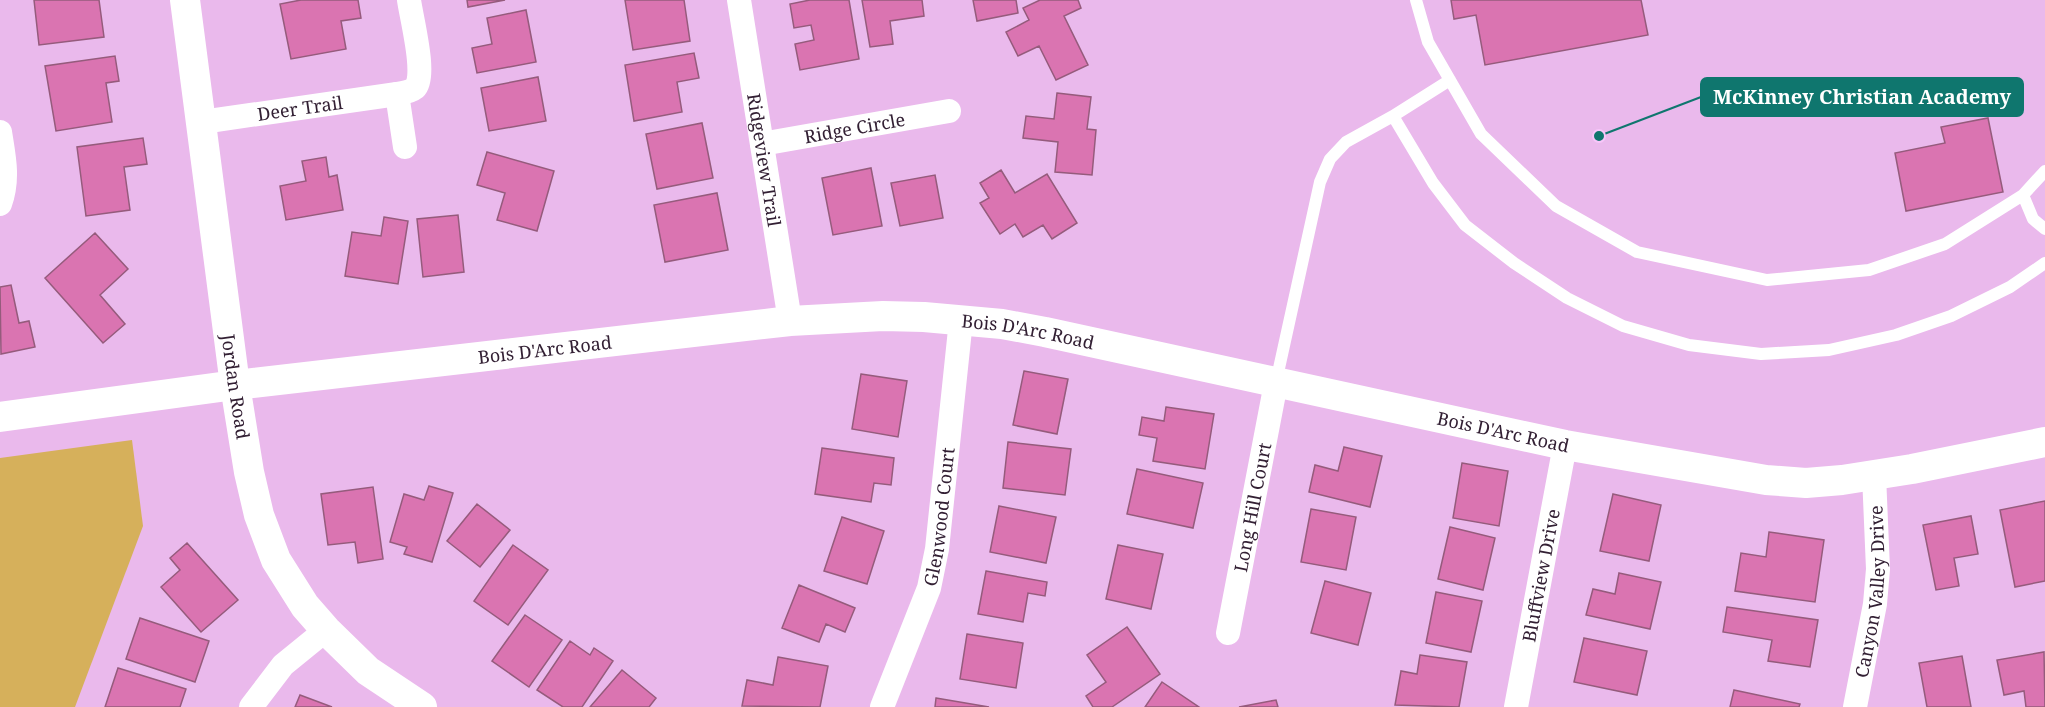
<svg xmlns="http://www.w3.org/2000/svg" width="2045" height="707" font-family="'Noto Serif',serif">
  <rect width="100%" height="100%" fill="#eab9ec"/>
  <path fill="#d6b05b" d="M 132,440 L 143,526 L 75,707 L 0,707 L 0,458 Z"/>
  <path fill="#da74b1" stroke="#955b7c" stroke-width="1.5" d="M 34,0 L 99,0 L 104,37 L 39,45 Z
    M 301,0 L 358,0 L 361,18 L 341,21 L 346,49 L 291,59 L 280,4 Z
    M 467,0 L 505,0 L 468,7 Z
    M 625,0 L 684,0 L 690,41 L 633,50 Z
    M 810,0 L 849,0 L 859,59 L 800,70 L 795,44 L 814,40 L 811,25 L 794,28 L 790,4 Z
    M 862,0 L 922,0 L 924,16 L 890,21 L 893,44 L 870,47 Z
    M 973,0 L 1016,0 L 1018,13 L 977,21 Z
    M 1040,0 L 1078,0 L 1081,8 L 1064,16 L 1088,65 L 1056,80 L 1039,46 L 1018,56 L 1006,32 L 1029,20 L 1023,8 Z
    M 1451,0 L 1641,0 L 1648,35 L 1485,65 L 1476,15 L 1454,19 Z
    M 526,10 L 536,62 L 477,73 L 472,48 L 492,44 L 487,18 Z
    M 694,53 L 699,78 L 677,82 L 682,112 L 634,121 L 625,65 Z
    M 115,56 L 119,81 L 106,83 L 112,122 L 56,131 L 45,66 Z
    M 538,77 L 546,121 L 489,131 L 481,88 Z
    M 1057,93 L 1091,97 L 1087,129 L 1096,130 L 1092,175 L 1055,172 L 1058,142 L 1023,138 L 1026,116 L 1054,119 Z
    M 1988,118 L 2003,192 L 1906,211 L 1895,153 L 1945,143 L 1941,127 Z
    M 702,123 L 713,178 L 657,189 L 646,134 Z
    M 143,138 L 147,164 L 124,167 L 130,210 L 86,216 L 77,147 Z
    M 487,152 L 554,171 L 537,231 L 497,220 L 505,193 L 477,185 Z
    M 326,157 L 329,177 L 337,175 L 343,210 L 286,220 L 280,186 L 306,181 L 302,161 Z
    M 871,168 L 882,226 L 833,235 L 822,178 Z
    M 1001,170 L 1015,193 L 1047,174 L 1077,223 L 1052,239 L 1043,225 L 1023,237 L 1015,224 L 1000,234 L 980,203 L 989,198 L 980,183 Z
    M 935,175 L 943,218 L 900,226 L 891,183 Z
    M 717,193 L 728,250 L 665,262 L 654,205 Z
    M 458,215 L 464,272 L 423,277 L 417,219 Z
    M 384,217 L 408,221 L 398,284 L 345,276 L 352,232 L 381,236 Z
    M 95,233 L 128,269 L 100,295 L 125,324 L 103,343 L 45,278 Z
    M 11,285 L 19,323 L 29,321 L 35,347 L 1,354 L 0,287 Z
    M 1024,371 L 1068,379 L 1057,434 L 1013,425 Z
    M 861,374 L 907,381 L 898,437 L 852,429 Z
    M 1166,407 L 1214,414 L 1205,469 L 1153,461 L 1157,438 L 1139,435 L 1142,417 L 1164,421 Z
    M 1008,442 L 1071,449 L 1065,495 L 1003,488 Z
    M 1344,447 L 1382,456 L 1370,507 L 1309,492 L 1315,465 L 1338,471 Z
    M 822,448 L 894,458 L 891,485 L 874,483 L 871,502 L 815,494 Z
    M 1462,463 L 1508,471 L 1499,526 L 1453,518 Z
    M 1137,469 L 1203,483 L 1193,528 L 1127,514 Z
    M 429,486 L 453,493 L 432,562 L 404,554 L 407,547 L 390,542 L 404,494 L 424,500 Z
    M 373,487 L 383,559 L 358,563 L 355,542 L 328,545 L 321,494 Z
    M 1613,494 L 1661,505 L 1649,561 L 1600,551 Z
    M 2045,501 L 2045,581 L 2015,587 L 2000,510 Z
    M 477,504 L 510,530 L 480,567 L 447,541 Z
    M 999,506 L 1056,517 L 1046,563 L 990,552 Z
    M 1311,509 L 1356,517 L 1346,570 L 1301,562 Z
    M 1971,516 L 1978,554 L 1954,558 L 1959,586 L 1936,590 L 1923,525 Z
    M 842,517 L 884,531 L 867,584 L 824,571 Z
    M 1450,527 L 1495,538 L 1483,590 L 1438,579 Z
    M 1769,532 L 1824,540 L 1815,602 L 1735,591 L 1741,553 L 1766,557 Z
    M 187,543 L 238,600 L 201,632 L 161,587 L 180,570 L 170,558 Z
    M 513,545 L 548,570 L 508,625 L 474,601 Z
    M 1118,545 L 1163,554 L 1151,609 L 1106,599 Z
    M 986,571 L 1047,582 L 1045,596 L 1028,593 L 1023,622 L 978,614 Z
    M 1619,573 L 1661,582 L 1650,629 L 1586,615 L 1593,589 L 1615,594 Z
    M 1325,581 L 1371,593 L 1358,645 L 1311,633 Z
    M 799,585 L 855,608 L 845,632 L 826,624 L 819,642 L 782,628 Z
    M 1436,592 L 1482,601 L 1471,652 L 1426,643 Z
    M 1727,607 L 1818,620 L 1810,667 L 1768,661 L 1772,640 L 1723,632 Z
    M 525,615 L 562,640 L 529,687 L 492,661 Z
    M 140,618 L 209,641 L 195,682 L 126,659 Z
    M 1127,627 L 1160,674 L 1112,707 L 1093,707 L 1086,696 L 1106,682 L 1087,655 Z
    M 967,634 L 1023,643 L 1016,688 L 960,679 Z
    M 1584,638 L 1647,651 L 1637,695 L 1574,682 Z
    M 570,641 L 590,655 L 594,648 L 613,661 L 582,707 L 563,707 L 537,690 Z
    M 2044,652 L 2045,707 L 2026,707 L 2024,691 L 2004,695 L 1997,660 Z
    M 1420,655 L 1467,662 L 1459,707 L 1395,705 L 1401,671 L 1417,674 Z
    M 1962,656 L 1971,707 L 1927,707 L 1919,663 Z
    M 778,657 L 828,666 L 820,707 L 742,706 L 747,680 L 773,685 Z
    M 118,668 L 186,689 L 180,707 L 105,707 Z
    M 622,670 L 656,698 L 649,707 L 590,707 Z
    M 1162,682 L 1199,707 L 1145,707 Z
    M 1734,690 L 1800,704 L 1799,707 L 1730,707 Z
    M 300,695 L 332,707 L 295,707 Z
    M 936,698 L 989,707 L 935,707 Z
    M 1276,700 L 1278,707 L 1239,707 Z"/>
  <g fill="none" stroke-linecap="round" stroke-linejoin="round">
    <path stroke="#fff" stroke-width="12" d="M 1416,0 L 1428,42 L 1481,134 L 1556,206 L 1637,252 L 1767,280 L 1869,270 L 1945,244 L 2023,195 L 2045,171
      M 1393,116 L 1433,183 L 1465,225 L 1514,263 L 1567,298 L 1623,326 L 1689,345 L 1761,354 L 1829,350 L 1896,335 L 1951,316 L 2010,287 L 2045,263
      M 2023,195 L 2033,219 L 2045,229
      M 1276,382 L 1320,182 L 1330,159 L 1346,142 L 1393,116 L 1450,80"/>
    <g stroke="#fff" stroke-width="24">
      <path id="s1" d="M 739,0 L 790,321"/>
      <path d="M 397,94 L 405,147"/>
      <path id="s2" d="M 202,122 L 397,94 C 403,93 410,92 415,88 C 427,77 411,16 409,0"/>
      <path d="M 0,132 C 4,157 9,179 0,204"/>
      <path id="s3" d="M 762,144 L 949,111"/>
      <path id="s4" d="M 1228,633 L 1276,383"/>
      <path d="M 251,707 L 283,665 L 326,630"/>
      <path id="s5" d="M 882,707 L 929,588 L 937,549 L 961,320"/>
      <path id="s6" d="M 1516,707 L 1565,445"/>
      <path id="s7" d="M 1855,707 L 1875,604 L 1878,569 L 1874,475"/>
    </g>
    <g stroke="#fff" stroke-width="30">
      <path id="s8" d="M 185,0 L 235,385 L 249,472 L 259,515 L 276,560 L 305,606 L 326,630 L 368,671 L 422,707"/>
      <path id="s9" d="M 0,417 L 235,385 L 790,321 L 883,316 L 924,317 L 1002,324 L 1045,332 L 1565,445 L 1766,480 L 1806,483 L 1842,480 L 1912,469 L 2045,442"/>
    </g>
  </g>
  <g text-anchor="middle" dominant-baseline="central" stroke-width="4.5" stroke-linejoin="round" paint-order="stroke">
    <g font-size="18" fill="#332034" stroke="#f8c6fa">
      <text stroke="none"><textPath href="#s2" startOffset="99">Deer Trail</textPath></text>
      <text stroke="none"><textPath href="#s3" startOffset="94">Ridge Circle</textPath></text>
      <text stroke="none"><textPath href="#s1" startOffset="162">Ridgeview Trail</textPath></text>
      <text stroke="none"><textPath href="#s9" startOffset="1035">Bois D'Arc Road</textPath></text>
      <text stroke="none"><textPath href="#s9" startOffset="549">Bois D'Arc Road</textPath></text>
      <text stroke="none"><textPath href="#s8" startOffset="390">Jordan Road</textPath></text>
      <text stroke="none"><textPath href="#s9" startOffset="1521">Bois D'Arc Road</textPath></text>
      <text stroke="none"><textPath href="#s4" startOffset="128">Long Hill Court</textPath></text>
      <text stroke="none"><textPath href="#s5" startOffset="200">Glenwood Court</textPath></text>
      <text stroke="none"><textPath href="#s6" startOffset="134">Bluffview Drive</textPath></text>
      <text stroke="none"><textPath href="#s7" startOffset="117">Canyon Valley Drive</textPath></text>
    </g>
  </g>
  <path fill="none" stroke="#0f766e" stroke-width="2" d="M1599 136L1701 97"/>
  <circle fill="#0f766e" stroke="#f8c6fa" stroke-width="2" cx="1599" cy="136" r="6"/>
  <rect fill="#0f766e" stroke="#0f766e" stroke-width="2" x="1701" y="78" width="322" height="38" rx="6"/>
  <g font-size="20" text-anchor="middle" font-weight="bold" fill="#fff">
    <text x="1862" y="104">McKinney Christian Academy</text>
  </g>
</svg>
